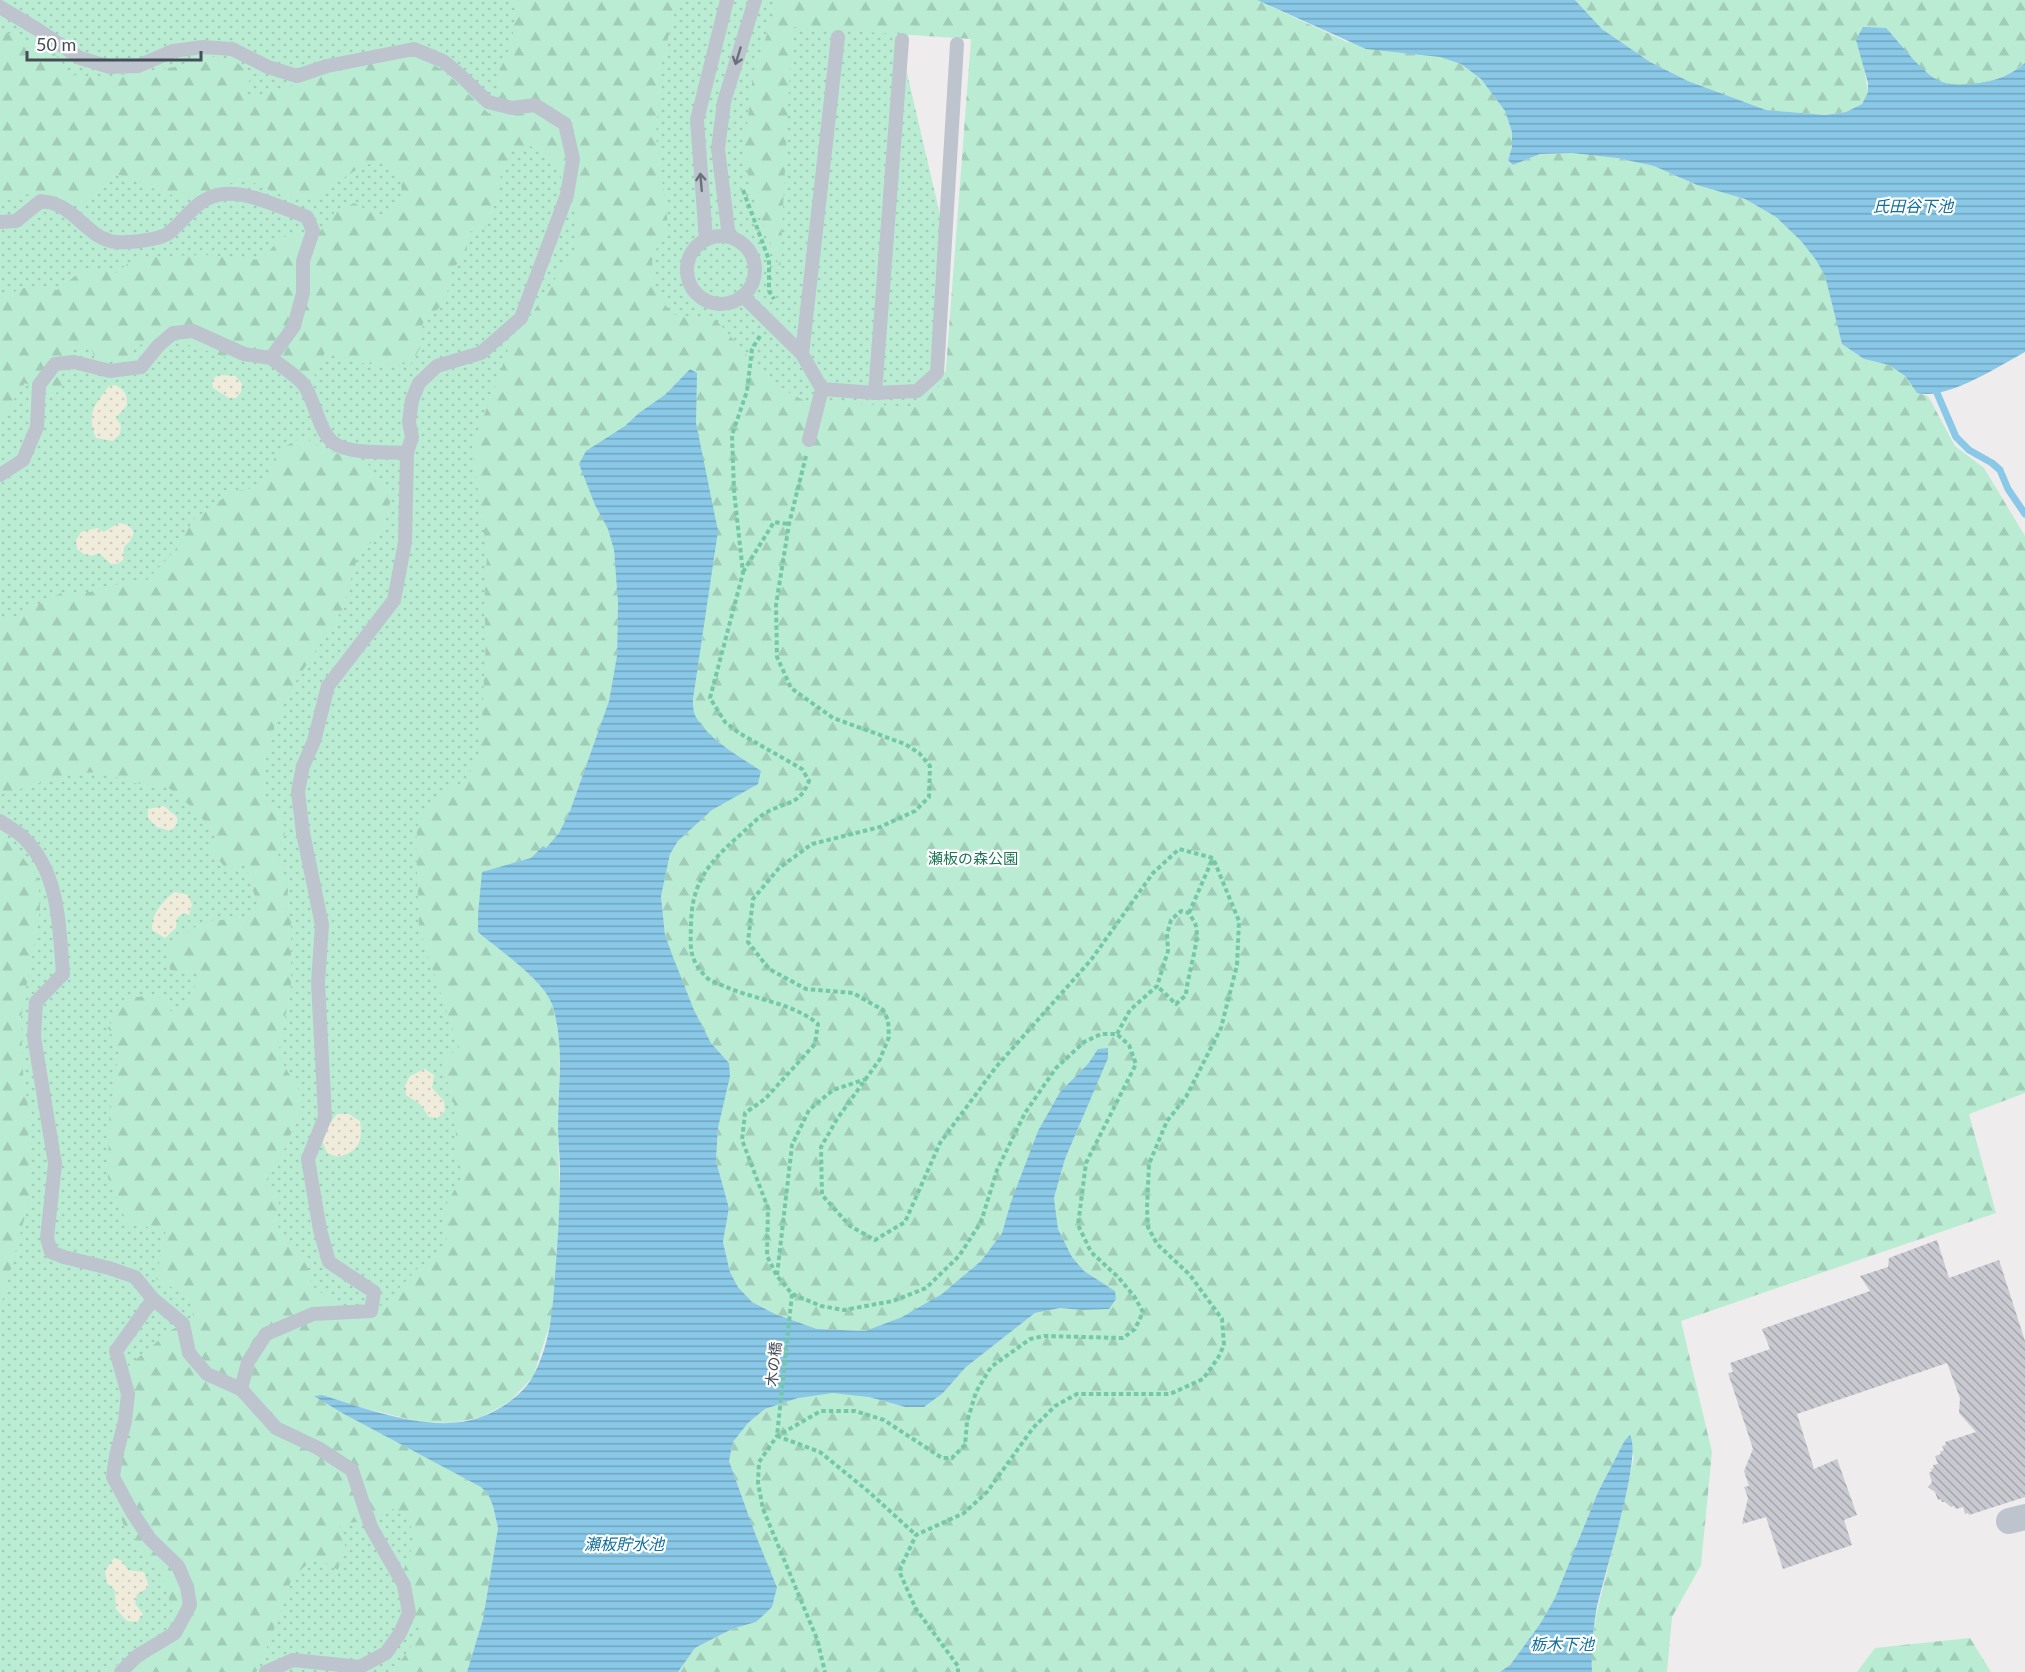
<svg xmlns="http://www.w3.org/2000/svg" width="2025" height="1672" font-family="Lato,'Noto Sans JP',sans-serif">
  <defs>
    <pattern id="grass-dots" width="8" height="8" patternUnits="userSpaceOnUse" patternTransform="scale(1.5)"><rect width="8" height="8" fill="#baecd3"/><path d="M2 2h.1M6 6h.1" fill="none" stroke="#a1ccb7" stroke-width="1.8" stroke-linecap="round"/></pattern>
    <pattern id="forest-firs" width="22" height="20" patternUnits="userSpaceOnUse" patternTransform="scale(1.5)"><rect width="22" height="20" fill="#baecd3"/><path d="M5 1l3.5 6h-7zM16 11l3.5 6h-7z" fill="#a1ccb7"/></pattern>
    <pattern id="sand-dots" width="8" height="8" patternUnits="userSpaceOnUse" patternTransform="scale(1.5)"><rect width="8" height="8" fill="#f0ecdc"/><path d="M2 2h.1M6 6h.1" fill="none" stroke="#cfccbf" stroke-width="1.8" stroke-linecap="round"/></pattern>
    <pattern id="water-rules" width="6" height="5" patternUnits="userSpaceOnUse" patternTransform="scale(1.5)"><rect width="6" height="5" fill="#89c8e7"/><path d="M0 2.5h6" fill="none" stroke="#72a5be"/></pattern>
    <pattern id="building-back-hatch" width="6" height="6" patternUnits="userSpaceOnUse" patternTransform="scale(1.5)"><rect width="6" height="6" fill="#c9cad1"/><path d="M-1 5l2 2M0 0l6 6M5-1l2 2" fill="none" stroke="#a5a6ac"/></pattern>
  </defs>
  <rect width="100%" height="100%" fill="#eeecec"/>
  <path fill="url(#grass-dots)" d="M 0,0 L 915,0 L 904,60 L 941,219 L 931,367 L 956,376 L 1250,887 L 678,1672 L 695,1648 L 798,1398 L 942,1294 L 923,1307 L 595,505 L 617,656 L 609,701 L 559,833 L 558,1128 L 344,1414 L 481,1487 L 467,1672 L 0,1672 Z"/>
  <path fill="url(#forest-firs)" d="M 517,0 L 678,0 L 662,61 L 656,135 L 668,225 L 652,258 L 653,287 L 672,314 L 716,320 L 771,383 L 805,401 L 915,407 L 945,381 L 971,39 L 792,27 L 780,268 L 750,188 L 744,151 L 753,75 L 779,0 L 1257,0 L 1347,42 L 1440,57 L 1461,64 L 1481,79 L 1505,111 L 1512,132 L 1512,147 L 1508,160 L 1513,165 L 1540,154 L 1572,153 L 1617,158 L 1654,166 L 1697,185 L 1745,199 L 1776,217 L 1801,241 L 1816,260 L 1825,276 L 1842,344 L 1864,359 L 1889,365 L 1905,376 L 1917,393 L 1928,396 L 1955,446 L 1984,468 L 2025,536 L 2025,1093 L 1969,1114 L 1996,1213 L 1681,1321 L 1712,1452 L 1701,1565 L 1672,1617 L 1667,1672 L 1592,1672 L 1591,1649 L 1597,1611 L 1621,1516 L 1634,1457 L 1625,1440 L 1598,1492 L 1555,1598 L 1540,1624 L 1510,1665 L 1500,1672 L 678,1672 L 695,1648 L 732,1629 L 756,1622 L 777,1586 L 756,1536 L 729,1461 L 733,1442 L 748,1423 L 765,1409 L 798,1398 L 833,1393 L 869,1397 L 905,1407 L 943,1393 L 966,1367 L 1035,1313 L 1060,1308 L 1082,1310 L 1115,1291 L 1084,1271 L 1072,1257 L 1058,1229 L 1054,1198 L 1065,1159 L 1108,1058 L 1098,1049 L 1088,1064 L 1060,1092 L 1011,1202 L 1002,1233 L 981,1261 L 942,1294 L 923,1307 L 902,1317 L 865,1331 L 817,1329 L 775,1314 L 752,1302 L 738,1287 L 730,1272 L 723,1242 L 729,1208 L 716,1161 L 718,1129 L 729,1063 L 711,1043 L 694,1010 L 672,957 L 665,935 L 661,895 L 670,854 L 678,841 L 712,810 L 758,784 L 754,766 C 740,757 701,731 694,716 C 688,701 701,652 703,634 C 710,572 704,508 702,446 L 696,423 L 697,373 L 639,413 L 625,426 L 586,451 L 595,505 L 608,529 L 614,550 L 618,604 L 617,656 L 609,701 L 570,811 L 559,833 L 546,848 L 543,846 L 532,858 L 516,862 L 499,950 L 522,967 L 551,1002 L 560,1038 L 558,1128 L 560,1207 L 554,1311 L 533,1377 L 511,1400 L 502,1406 L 481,1417 L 453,1423 L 420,1422 L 315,1396 L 344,1414 L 481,1487 L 488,1494 L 493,1506 L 498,1528 L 483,1619 L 467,1672 L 393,1672 L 424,1628 L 395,1592 L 414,1543 L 409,1516 L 393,1509 L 364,1521 L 339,1524 L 345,1545 L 338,1570 L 315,1557 L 292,1578 L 266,1650 L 256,1672 L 106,1672 L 140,1649 L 158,1643 L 174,1617 L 162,1574 L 123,1524 L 111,1480 L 134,1436 L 120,1373 L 171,1330 L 193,1320 L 192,1298 L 156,1279 L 166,1229 L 128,1225 L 108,1178 L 109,1122 L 119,1048 L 108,1028 L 124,999 L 151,995 L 165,1000 L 170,1011 L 185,1006 L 201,974 L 170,970 L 168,948 L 203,921 L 235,919 L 247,922 L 257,904 L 245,862 L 227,870 L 210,849 L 216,833 L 187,803 L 165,785 L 130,783 L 104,772 L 74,773 L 0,795 L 0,617 L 12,618 L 61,593 L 90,592 L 126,582 L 146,581 L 178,547 L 194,519 L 232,492 L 263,486 L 278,450 L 303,437 L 326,450 L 367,463 L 391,498 L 383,533 L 359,552 L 342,610 L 287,695 L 273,730 L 265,764 L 265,796 L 280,815 L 285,833 L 277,850 L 288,890 L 286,908 L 291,922 L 291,986 L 278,1055 L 299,1091 L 299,1115 L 285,1148 L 266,1181 L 279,1202 L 277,1225 L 307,1266 L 311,1285 L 360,1322 L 388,1300 L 417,1269 L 448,1246 L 441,1214 L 462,1176 L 457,1153 L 454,1104 L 441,1061 L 459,1048 L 419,929 L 416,841 L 418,825 L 439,792 L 465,782 L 480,752 L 486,640 L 484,607 L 487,554 L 472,448 L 508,350 L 577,246 L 577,210 L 550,155 L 530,146 L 512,150 L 498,183 L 498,197 L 485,229 L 467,232 L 467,254 L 453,268 L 445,302 L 423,323 L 421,346 L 411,364 L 366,364 L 325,352 L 314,376 L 286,372 L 275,354 L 232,360 L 194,346 L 161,340 L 130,347 L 132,358 L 96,362 L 90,345 L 74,347 L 53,369 L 62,374 L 62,390 L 51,395 L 25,383 L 0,421 L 0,297 L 27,287 L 57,290 L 83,270 L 116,273 L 136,257 L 206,255 L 261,260 L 282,237 L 318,234 L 333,214 L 354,203 L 379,217 L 402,204 L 401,179 L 382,161 L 362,166 L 312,199 L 277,194 L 244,178 C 228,184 198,199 182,197 C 159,194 139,180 116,174 L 79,205 L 28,194 L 0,202 L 0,30 L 51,49 L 72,75 L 102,78 L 181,66 L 203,54 L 238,63 L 251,76 L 244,95 L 252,97 L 316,78 L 337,69 L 387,59 L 418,56 L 439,68 L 456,82 L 489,114 L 498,90 L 500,69 L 512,42 Z
    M 1575,0 L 2025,0 L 2025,63 C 2004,80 1968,92 1941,82 C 1935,80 1931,74 1925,72 C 1910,68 1882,69 1864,68 L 1868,92 L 1862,104 L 1846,112 L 1825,115 L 1766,110 L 1688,81 L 1650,62 L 1602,29 Z
    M 0,827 L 38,878 L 40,910 L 21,1017 L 23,1073 L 28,1106 L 29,1201 L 0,1310 Z
    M 1970,1638 L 1991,1672 L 1857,1672 L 1875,1648 Z"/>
  <path fill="url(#sand-dots)" d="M 220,375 L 235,376 L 242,384 L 241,392 L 236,398 L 229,398 L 213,388 L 212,382 L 215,377 Z
    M 115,385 C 125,390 127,394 127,405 L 116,418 L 121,425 L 120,434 L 113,441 L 96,438 C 86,413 94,406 109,386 Z
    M 119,523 L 128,525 L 134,532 L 130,541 L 124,547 L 123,560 L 117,564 L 111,564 L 99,553 C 89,558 85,555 77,549 L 76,540 L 81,532 L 97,528 L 104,532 Z
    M 164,806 L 177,817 L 177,824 L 171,831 L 157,827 L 148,818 L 148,809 Z
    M 174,892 L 188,895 L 192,905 L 189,915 L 184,913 L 177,918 L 176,928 L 165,938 L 152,930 C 152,913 161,904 174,892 Z
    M 425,1069 L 434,1075 L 432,1088 L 444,1101 L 445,1111 L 437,1118 L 429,1117 L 420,1104 L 406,1095 L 405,1086 L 410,1076 Z
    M 337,1114 L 349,1114 L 360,1121 C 363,1143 359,1151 338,1157 L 327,1153 L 322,1140 L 329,1125 Z
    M 114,1558 L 122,1561 L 128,1570 L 144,1572 L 149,1587 L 137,1594 L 135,1604 L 143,1614 L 137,1622 L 127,1621 L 116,1609 L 115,1590 L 107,1583 L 105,1571 Z"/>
  <path fill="url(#water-rules)" d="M 1257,0 L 1575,0 L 1602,29 L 1650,62 L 1688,81 L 1766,110 L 1825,115 L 1846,112 L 1862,104 L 1868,92 L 1868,83 L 1856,40 L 1863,27 L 1886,28 C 1900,43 1924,76 1942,82 C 1955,86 1967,84 1979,83 C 1996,81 2012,74 2025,63 L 2025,352 C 1997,367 1948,400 1917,393 L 1905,376 L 1889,365 L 1864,359 L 1842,344 L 1825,276 L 1816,260 L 1801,241 L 1776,217 L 1745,199 L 1697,185 L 1654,166 L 1617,158 L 1572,153 L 1540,154 L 1513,165 L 1508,160 L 1512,147 L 1512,132 L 1505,111 L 1481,79 L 1461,64 L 1440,57 L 1366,49 Z
    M 690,369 L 697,373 L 696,423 L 718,531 L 693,699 C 693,705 693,712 696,717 C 710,741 739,756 761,771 L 758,784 L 712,810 L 678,841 L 670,854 L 661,896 L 665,935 L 673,957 L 694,1010 L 711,1043 L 729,1063 L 730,1076 L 718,1128 L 716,1161 L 729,1208 L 723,1242 L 730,1272 L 738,1287 L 752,1302 L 775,1314 L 817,1329 L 865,1331 L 902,1317 L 942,1294 L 981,1261 L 1002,1233 L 1011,1202 L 1038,1131 L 1060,1092 L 1088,1064 L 1098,1049 L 1108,1048 L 1108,1058 L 1065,1159 L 1054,1198 L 1058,1229 L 1072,1257 L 1084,1271 L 1115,1291 L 1116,1299 L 1109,1309 L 1082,1310 L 1060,1308 L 1035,1313 L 966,1367 L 943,1393 L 924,1407 L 905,1407 L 869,1397 L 833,1393 L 798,1398 L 765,1409 L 748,1423 L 733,1442 L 729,1461 L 756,1536 L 777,1587 L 772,1607 L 756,1622 L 732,1629 L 695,1648 L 678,1672 L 467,1672 L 483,1619 L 498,1528 L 493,1506 L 488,1494 L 481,1487 L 344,1414 L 314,1396 L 322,1395 C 367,1409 434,1435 481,1417 C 500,1410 524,1394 533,1376 C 550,1345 553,1309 555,1275 C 558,1240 560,1206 560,1171 C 560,1156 558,1141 558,1126 C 558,1085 565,1044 552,1004 C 543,979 499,950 478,932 L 478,914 L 482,872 L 531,858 L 543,846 L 546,848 L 559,833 L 570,811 L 609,701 L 617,656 L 618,604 L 614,550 L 608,529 L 595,505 L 579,464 L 586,451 L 625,426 L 639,413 L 666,394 Z
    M 1630,1435 C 1643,1458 1602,1579 1596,1612 C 1593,1632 1591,1652 1592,1672 L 1500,1672 L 1510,1665 L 1540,1624 L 1555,1598 L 1598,1492 L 1625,1440 Z"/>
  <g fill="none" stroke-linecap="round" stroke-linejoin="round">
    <path stroke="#89c8e7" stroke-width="7" d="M 1937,393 L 1956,437 L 1969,450 L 1992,463 L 2000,470 L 2008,489 L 2025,514"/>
  </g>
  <path fill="url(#building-back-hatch)" d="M 1937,1240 L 1949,1278 L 1999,1260 L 2025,1341 L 2025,1497 L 1969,1515 L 1968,1513 L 1965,1514 L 1963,1507 L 1956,1509 L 1954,1506 L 1951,1507 L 1945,1502 L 1942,1502 L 1941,1499 L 1938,1500 L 1935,1492 L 1928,1487 L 1932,1482 L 1929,1473 L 1932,1471 L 1931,1469 L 1934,1468 L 1933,1465 L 1938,1464 L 1935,1456 L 1941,1454 L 1940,1452 L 1944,1450 L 1942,1446 L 1946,1445 L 1945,1442 L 1976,1432 L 1959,1413 L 1960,1398 L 1947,1363 L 1797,1414 L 1814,1469 L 1837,1459 L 1857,1515 L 1844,1520 L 1852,1545 L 1783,1569 L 1766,1517 L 1742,1524 L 1748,1498 L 1744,1487 L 1749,1486 L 1744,1471 L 1753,1449 L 1728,1373 L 1733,1372 L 1730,1363 L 1770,1349 L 1762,1329 L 1870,1291 L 1860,1276 L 1888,1267 L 1889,1258 Z"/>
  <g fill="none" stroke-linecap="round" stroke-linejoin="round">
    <path stroke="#74c8a8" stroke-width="4" stroke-dasharray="4.5 3" stroke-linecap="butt" d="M 743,190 L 769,260 L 769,291 L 774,299
      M 760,336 L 752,349 L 747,391 L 732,435 L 734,491 L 743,573 L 710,698 L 725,722 L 739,733 L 802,769 L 809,781 C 799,807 784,801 764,814 C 755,820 748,828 740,835 C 708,863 691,883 691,927 C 690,950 690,960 706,977 C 711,982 720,984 726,987 C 756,1000 793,1003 818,1024 L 815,1044 L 765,1099 L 745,1113 L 742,1140 L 768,1208 L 767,1256 L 777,1276 L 792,1294 L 821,1306 L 844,1310 L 893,1301 L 926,1288 L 959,1256 L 981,1222 L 997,1170 L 1025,1113 L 1056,1068 L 1084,1042 L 1101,1034 L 1117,1034 L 1129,1045 L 1136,1064 L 1086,1163 L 1078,1225 L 1091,1252 L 1118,1277 L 1134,1296 L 1143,1312 L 1135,1329 L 1123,1338 L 1044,1336 L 1030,1339 L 991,1367 L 976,1392 L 967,1422 L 965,1445 L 952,1458 L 942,1458 L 884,1420 L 855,1411 L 821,1411 L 777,1436 L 759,1462 L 758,1483 L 763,1509 L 817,1639 L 825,1672
      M 806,456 L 789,524 L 776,605 L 777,657 L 791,688 L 833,718 L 905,744 L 919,753 L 930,766 L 929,797 L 915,811 L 880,827 L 812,844 L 779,868 L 753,899 L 748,942 L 769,969 L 806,989 L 853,993 L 883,1010 L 888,1020 L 889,1037 L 880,1059 L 837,1119 L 821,1147 L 822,1195 L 850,1226 L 875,1240 L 905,1222 L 940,1143 L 996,1067 L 1091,960 L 1153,873 L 1179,849 L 1213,858 L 1239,921 L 1237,965 L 1221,1028 L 1186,1097 L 1167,1121 L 1149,1164 L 1147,1208 L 1148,1227 L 1157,1244 L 1190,1275 L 1222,1319 L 1224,1345 L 1218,1358 L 1203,1379 L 1170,1394 L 1077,1394 L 1055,1406 L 1033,1428 L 987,1492 L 964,1513 L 916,1535 L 899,1571 L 916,1609 L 958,1666 L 958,1672
      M 743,572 L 774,522 L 789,524
      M 1189,913 L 1213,858
      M 1117,1034 L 1130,1010 L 1157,986 L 1168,951 L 1167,934 L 1171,920 L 1181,911 L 1189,913 C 1191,917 1195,922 1196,926 C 1200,941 1187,976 1186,995 L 1176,1004 L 1157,986
      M 777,1275 L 792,1145 L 809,1110 L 833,1090 L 866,1079
      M 792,1294 L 777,1436 L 820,1452 L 869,1492 L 916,1535"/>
    <path stroke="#bdc4ce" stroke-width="14" d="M 0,7 L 37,29 L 80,58 L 110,67 L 138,66 L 173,51 L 203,47 L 232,49 L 268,67 L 297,76 L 327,66 L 414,49 L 443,61 L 460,75 L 488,102 L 512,108 L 535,105 L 565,124 L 573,159 L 567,195 L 521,318 L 481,353 L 437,366 L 419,383 L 412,400 L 409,422 L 412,437 L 407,453 L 405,542 L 394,600 L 328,686 L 314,741 L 303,766 L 298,792 L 303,833 L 322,925 L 318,982 L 325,1117 L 308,1159 L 320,1230 L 329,1262 L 374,1292 L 371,1311 L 313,1314 L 266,1334 L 248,1362 L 241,1389
      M 0,222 L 16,221 L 41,201 C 45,202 51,202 55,204 C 78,212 90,239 116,242 C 128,243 160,240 169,233 C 187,218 198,196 224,194 C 251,192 282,208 307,217 L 313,231 L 303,261 L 303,293 L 294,326 L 271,358 C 281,366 296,375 304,385 C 316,402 319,436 337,445 C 353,454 388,452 407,453
      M687 270a34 34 0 1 1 68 0a34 34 0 1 1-68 0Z
      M 729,237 L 718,149 L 724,102 L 755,0
      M 706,240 L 697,120 L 727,0
      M 743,296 L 802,354 L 822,389 L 809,440
      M 802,354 L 838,37
      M 822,389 L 875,393 L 917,391 L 937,373 L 957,44
      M 875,393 L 902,40
      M 0,475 L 23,460 L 37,427 L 39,385 L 55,364 L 74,362 L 110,371 L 141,367 L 158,346 L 173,333 L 193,331 L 244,354 L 271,358
      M 0,821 C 7,826 16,831 23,837 C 60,873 59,926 63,974 L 36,1002 L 34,1037 L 55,1164 L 47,1238 L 51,1252 L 64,1257 L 109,1268 L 135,1277 L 153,1299
      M 121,1672 L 137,1656 L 175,1633 L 190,1605 L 187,1587 L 178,1566 L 150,1539 L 132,1512 L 113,1477 L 116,1456 L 125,1421 L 128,1394 L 116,1351 L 153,1299 L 183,1324 L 189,1353 L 207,1374 L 241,1389 L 276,1428 L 318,1448 L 352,1470 L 371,1527 L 404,1585 L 409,1613 L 400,1633 L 386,1653 L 360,1667 L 293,1660 L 266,1672"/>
    <path stroke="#bdc4ce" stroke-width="26" d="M 2009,1521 L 2025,1517"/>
  </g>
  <defs><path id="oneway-shaft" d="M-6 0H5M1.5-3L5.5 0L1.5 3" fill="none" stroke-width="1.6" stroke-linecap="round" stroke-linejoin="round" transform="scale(1.5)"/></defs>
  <g stroke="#69717b">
    <use href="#oneway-shaft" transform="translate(738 56) rotate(107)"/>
    <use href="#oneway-shaft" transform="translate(701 182) rotate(-95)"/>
  </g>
  <g text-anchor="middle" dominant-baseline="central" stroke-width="4.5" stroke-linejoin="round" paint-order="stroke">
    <g font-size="15" fill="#1a7552" stroke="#fff">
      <text x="973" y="858">瀬板の森公園</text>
    </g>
    <g font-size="15" fill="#454d58" stroke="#fff">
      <text transform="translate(773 1364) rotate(-84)">木の橋</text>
    </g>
    <g font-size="16" font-style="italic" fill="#12709e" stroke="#fff">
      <text x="1913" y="205">氏田谷下池</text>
      <text x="624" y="1543">瀬板貯水池</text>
      <text x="1562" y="1643">栃木下池</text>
    </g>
  </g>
  <path d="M27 51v9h174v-9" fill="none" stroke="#454d58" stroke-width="3"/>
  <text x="36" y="51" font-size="18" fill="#454d58" stroke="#ffffff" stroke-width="4.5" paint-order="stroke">50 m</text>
</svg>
